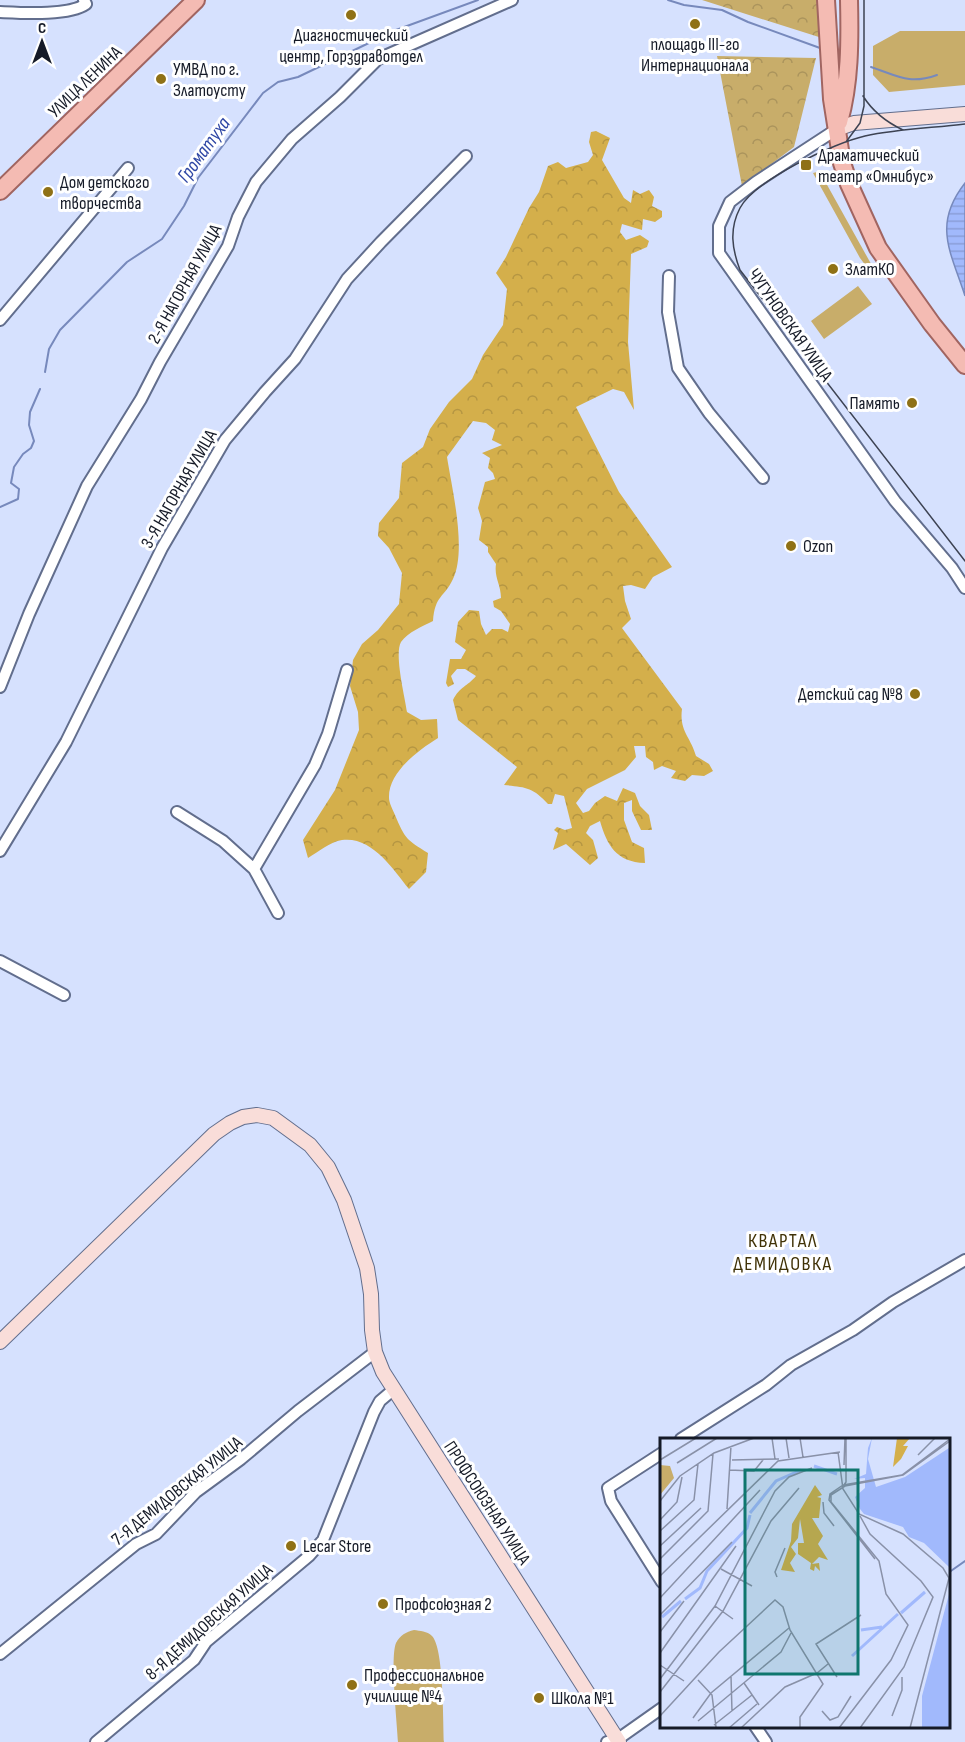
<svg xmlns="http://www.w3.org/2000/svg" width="965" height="1742" font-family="'Sofia Sans Condensed',sans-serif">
  <defs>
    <pattern id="forest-crowns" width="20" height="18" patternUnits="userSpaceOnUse" patternTransform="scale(1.5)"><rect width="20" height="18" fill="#d4af4b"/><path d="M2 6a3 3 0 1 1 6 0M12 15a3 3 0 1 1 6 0" fill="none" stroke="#b59642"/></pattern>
    <pattern id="park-crowns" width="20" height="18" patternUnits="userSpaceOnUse" patternTransform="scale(1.5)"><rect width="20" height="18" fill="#c8ad6a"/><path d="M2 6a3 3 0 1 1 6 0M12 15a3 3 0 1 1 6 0" fill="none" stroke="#ab945c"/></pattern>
    <pattern id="water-rules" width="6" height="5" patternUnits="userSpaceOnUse" patternTransform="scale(1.5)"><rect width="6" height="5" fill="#a1b9fc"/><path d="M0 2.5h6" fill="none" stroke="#8a9ed8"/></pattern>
  </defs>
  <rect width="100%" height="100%" fill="#d6e1fe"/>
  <path fill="#c8ad6a" d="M 900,31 L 965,31 L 965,85 L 889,92 L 873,75 L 873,46 Z
    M 817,172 L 821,174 L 875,271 L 872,274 L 860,258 L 813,173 Z
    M 858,286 L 872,304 L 824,339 L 811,321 Z
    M 414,1630 C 420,1631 427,1631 432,1636 C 444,1648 443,1722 444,1742 L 398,1742 C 397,1723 390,1657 396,1643 C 400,1635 406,1632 414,1630 Z"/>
  <path fill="url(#forest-crowns)" d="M 596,131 L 610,138 L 602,160 L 624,198 L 631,203 L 633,190 L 640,194 L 649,190 L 654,197 L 652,206 L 662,211 L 662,217 L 655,222 L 643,219 L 642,230 L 622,224 L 620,232 L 626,240 L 640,235 L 649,241 L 647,247 L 631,254 L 628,342 L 634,410 L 624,392 L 613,389 L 576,407 L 619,492 L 672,567 L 653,577 L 645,589 L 631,585 L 623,586 L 625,601 L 631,619 L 622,628 L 682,709 C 679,731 691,737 696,756 L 709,764 L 713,771 L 704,776 L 692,775 L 685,781 L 671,778 L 676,771 L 662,766 L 654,770 L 653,762 L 646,757 L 645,746 L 634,746 L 636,757 L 625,770 L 587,789 L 576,803 L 583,813 L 589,811 L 595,803 L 605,796 L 617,801 L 623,788 L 635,793 L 640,806 L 649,815 L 652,830 L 641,830 L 632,811 L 632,800 L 624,803 L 624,820 L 632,842 L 644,848 L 645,863 C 616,862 607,845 600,821 L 590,826 L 586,833 L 593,840 L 598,858 L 590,865 L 566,844 L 553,850 L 558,833 L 554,830 L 557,827 L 565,830 L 572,828 L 564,796 L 555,794 L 552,804 L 548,804 C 533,787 525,787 504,785 L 517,767 L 458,720 L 453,700 C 460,686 467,687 476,676 L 465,669 L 457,669 L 451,676 L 454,684 L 448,687 L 446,683 L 450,659 L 461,659 L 466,650 L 455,642 L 458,622 L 469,610 L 479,611 L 481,624 L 486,635 L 492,629 L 502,629 L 508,632 L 510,624 L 501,611 L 494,607 L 493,601 L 501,598 C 501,584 494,578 496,564 L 488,552 L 488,547 L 479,540 L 482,521 L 478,508 L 485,482 L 495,479 L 493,473 L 488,468 L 490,458 L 482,453 L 502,445 L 492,440 L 495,430 L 486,423 L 473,421 L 447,457 C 452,489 467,550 453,579 C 444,598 435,595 433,621 C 423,626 408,632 401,642 C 394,654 405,697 407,712 L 421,720 L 437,719 L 438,738 C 419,750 388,772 389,798 C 389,803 393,810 395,815 C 405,839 407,840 428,853 L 426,872 L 409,889 C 393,869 372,836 342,840 C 330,842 318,852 308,858 L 303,840 L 335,790 L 359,730 L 358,712 L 350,686 L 353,660 L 362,644 L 378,630 L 399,604 L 402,573 L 389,548 L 378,536 L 379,523 L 399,498 L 402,463 L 423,447 L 430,429 L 449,402 L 472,379 L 483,355 L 503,325 L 507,289 L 496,273 L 506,257 L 529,208 L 539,192 L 548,166 L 558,162 L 566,168 L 588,162 L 593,155 L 589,142 L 591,132 Z"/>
  <path fill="url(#park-crowns)" d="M 702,0 L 817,0 L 822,38 Z
    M 717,56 L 816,58 L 794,147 L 742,186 Z"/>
  <path fill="url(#water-rules)" stroke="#7789bc" stroke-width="1.5" d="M 965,183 L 965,296 C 951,252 932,225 965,183 Z"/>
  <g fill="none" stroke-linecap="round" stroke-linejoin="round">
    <path stroke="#7789bc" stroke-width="2" d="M 668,0 L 684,5 L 722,10 L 748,22 L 820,48
      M 871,67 C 898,76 909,85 937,75
      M 45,372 L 49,349 L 60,330 L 127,262 L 162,239 L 184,206 L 198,178 L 263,93 L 278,82 L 298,77 L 396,30 L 478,0
      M 0,507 L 18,499 L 19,489 L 11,483 L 14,467 L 23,454 L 31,448 L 34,441 L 29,425 L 30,412 L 40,389
      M 948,1573 L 965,1561"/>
    <g stroke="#626e8d" stroke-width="14">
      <path id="street" d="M 0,12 C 22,13 69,16 86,4 L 84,0
        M 837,129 L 756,182 L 730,202 L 719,226 L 719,253 L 895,501 L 952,568 L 965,588
        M 669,276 L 668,312 L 678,368 L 709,413 L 763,478
        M 0,320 L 128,168
        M 0,687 L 29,614 L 87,486 L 141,399 L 160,362 L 228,246 L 238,217 L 256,182 L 292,139 L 340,97 L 378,59 L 512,0
        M 177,812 L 223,841 L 254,869
        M 0,851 L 66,742 L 162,548 L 225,440 L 265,392 L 295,359 L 347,279 L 381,242 L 466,156
        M 278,913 L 254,869 L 315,765 L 328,734 L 347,670
        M 0,961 L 64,995
        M 681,1439 L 766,1385 L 791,1365 L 853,1330 L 893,1302 L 965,1260
        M 662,1453 L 608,1488 L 611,1501 L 662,1582
        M 0,1654 L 136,1544 L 156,1534 L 196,1492 L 241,1459 L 298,1411 L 375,1352
        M 755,1726 L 766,1742
        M 96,1742 L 194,1660 L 206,1642 L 309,1556 L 323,1540 L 374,1412 L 380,1401 L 393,1390
        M 607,1742 L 618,1739 L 662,1708"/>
    </g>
    <g stroke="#626e8d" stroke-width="16">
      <path id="secondary" d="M 837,129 L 854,123 L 965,114
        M 0,1342 L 214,1134 L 230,1123 L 243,1117 L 257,1115 L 273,1118 L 310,1145 L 328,1167 L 344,1200 L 367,1268 L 371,1294 L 372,1330 L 375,1352 L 383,1372 L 619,1742"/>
    </g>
    <g stroke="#a16561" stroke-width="20">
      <path id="primary" d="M 826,0 L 832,99 L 842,163 L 849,184 L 878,248 L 932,324 L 965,365
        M 839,122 C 850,83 850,41 849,0
        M 0,191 L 196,0"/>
    </g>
    <use href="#street" stroke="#fff" stroke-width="10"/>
    <use href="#secondary" stroke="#f9ddd9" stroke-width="14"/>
    <use href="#primary" stroke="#f4bbb3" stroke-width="16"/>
    <path stroke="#3d4353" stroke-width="1.5" d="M 863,96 C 873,112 886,122 903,130
      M 965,124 C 932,128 898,129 865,136 C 834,143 755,180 740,208 C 729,229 732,249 740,270 L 965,561
      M 846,142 L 860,123 L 864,106 L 864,0"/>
  </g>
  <g fill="#8f7116" stroke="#fff" stroke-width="2">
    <circle cx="351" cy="15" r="6"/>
    <circle cx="695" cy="24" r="6"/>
    <circle cx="161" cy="79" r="6"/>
    <rect x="800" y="159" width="12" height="12" rx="3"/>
    <circle cx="48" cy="192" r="6"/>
    <circle cx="833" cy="269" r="6"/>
    <circle cx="912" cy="403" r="6"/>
    <circle cx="791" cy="546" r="6"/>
    <circle cx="915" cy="694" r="6"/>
    <circle cx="291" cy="1546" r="6"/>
    <circle cx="383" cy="1604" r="6"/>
    <circle cx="352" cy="1685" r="6"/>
    <circle cx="539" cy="1698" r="6"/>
  </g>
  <g text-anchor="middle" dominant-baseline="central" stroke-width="6" stroke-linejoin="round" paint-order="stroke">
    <g font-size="18" fill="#151a27" stroke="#fff" text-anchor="start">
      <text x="351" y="35" text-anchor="middle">Диагностический<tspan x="351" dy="21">центр, Горздравотдел</tspan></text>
      <text x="695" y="44" text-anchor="middle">площадь III-го<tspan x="695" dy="21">Интернационала</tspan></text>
      <text x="173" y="69">УМВД по г.<tspan x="173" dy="21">Златоусту</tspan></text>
      <text x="818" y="155">Драматический<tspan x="818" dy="21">театр «Омнибус»</tspan></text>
      <text x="60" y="182">Дом детского<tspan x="60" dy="21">творчества</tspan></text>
      <text x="845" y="269">ЗлатКО</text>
      <text x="900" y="403" text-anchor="end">Память</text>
      <text x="803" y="546">Ozon</text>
      <text x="903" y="694" text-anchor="end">Детский сад №8</text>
      <text x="303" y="1546">Lecar Store</text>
      <text x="395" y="1604">Профсоюзная 2</text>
      <text x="364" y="1675">Профессиональное<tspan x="364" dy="21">училище №4</tspan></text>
      <text x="551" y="1698">Школа №1</text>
    </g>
    <g font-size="18" fill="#151a27" stroke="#fff">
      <text transform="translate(85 82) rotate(-44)">УЛИЦА ЛЕНИНА</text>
      <text transform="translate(185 284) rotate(-61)">2-Я НАГОРНАЯ УЛИЦА</text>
      <text transform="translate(790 325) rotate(55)">ЧУГУНОВСКАЯ УЛИЦА</text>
      <text transform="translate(179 489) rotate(-60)">3-Я НАГОРНАЯ УЛИЦА</text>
      <text transform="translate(177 1491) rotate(-39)">7-Я ДЕМИДОВСКАЯ УЛИЦА</text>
      <text transform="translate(487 1503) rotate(57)">ПРОФСОЮЗНАЯ УЛИЦА</text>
      <text transform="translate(209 1622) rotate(-42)">8-Я ДЕМИДОВСКАЯ УЛИЦА</text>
    </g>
    <g font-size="20" font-style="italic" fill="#2f47a5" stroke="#fff">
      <text transform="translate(204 150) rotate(-54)">Громатуха</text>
    </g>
    <g font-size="20" letter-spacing="1.5" fill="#403207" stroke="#fff">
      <text x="783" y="1241">КВАРТАЛ<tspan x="783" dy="23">ДЕМИДОВКА</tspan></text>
    </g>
  </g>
  <g transform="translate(660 1438)">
    <rect width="290" height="290" fill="#d6e1fe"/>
    <path d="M 237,0 L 250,0 L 243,8 L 248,8 L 241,21 L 233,29 ZM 155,47 L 162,57 L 157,59 L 161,60 L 159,80 L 152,80 L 163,98 L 158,106 L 168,122 L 159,119 L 152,126 L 159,125 L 160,133 L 155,128 L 154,133 L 150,131 L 151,125 L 138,116 L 138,105 L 144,105 L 140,81 L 138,100 L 131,109 L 136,116 L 130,125 L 135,134 L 121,132 L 131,103 L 132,86 Z" fill="#d4af4b"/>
    <path d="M 0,27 L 10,28 L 14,40 L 0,57 Z" fill="#c8ad6a"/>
    <path d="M 212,0 L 208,21 L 216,49 L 245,39 L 289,10 L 289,129 L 264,105 L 249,99 L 243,89 L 204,76 L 200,71 L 195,59 L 205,50 L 205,40 L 194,41 L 206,36 L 208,10 ZM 289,156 L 289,289 L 262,289 L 262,258 Z" fill="#a1b9fc"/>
    <path fill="none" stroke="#a1b9fc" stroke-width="3" d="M 154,28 L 177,36M 90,75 L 116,43 L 141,32M 25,161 L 40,150 L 47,133 L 87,90 L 90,77M 241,175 L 265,154M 2,179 L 21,163M 201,192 L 222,189M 192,218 L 238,176"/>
    <path fill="none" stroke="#8991a8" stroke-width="1.5" d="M 112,0 L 115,21M 126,0 L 129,20M 140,0 L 143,19M 178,14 L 183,51 L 199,76 L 243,96 L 283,130 L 289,140 L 250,290M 258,17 L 275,0M 0,22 L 36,0M 72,22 L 119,21M 17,25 L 57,0M 184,27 L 185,0M 69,32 L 94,33 L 103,22M 183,47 L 170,56 L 169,62 L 215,121M 183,47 L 242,37 L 290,1M 182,50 L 186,44 L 186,0M 0,63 L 20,38 L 54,15 L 94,0M 163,64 L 164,75 L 174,88M 67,71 L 71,8M 0,82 L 17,64 L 22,39M 0,93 L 34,62 L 38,26M 0,108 L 41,70M 0,121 L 48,73 L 53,16M 61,131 L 92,148M 0,138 L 118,23 L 180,14M 117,139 L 115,134 L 125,110M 0,160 L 100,52M 55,168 L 73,181M 0,177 L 72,104M 0,194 L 24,163M 0,215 L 76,108M 0,227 L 24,243M 71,238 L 72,274M 177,239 L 156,206 L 201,177M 0,241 L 55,168 L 115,53 L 129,39 L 152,30M 38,242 L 52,257 L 56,289M 84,245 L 99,267M 0,254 L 63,173 L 111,83 L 139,50M 162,273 L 170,282 L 178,279 L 191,258M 0,278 L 59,214 L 115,162 L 123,169 L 130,192 L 163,246 L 140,279 L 140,290M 232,278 L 242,252 L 242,239M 33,280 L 51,255 L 129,190M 38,283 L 121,214 L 131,195M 54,287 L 92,257M 69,290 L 97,266M 81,290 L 125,249 L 157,235 L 168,226M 179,290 L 231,222 L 248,187 L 226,156 L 219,123 L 171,64 L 171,57 L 185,48 L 243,37 L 290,3M 200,290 L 244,229 L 273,159 L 261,143 L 210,96 L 200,78"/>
    <path fill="#0f766e" fill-opacity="0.15" stroke="#0f766e" stroke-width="3" d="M 85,32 L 198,32 L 198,236 L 85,236 Z"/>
    <rect width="290" height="290" fill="none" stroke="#151a27" stroke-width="3"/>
  </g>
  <g transform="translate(42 42)" stroke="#ffffff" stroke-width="4.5" paint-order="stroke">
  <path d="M0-4.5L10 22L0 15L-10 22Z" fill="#151a27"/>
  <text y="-9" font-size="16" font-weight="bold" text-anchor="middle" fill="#151a27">С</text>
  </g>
</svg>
